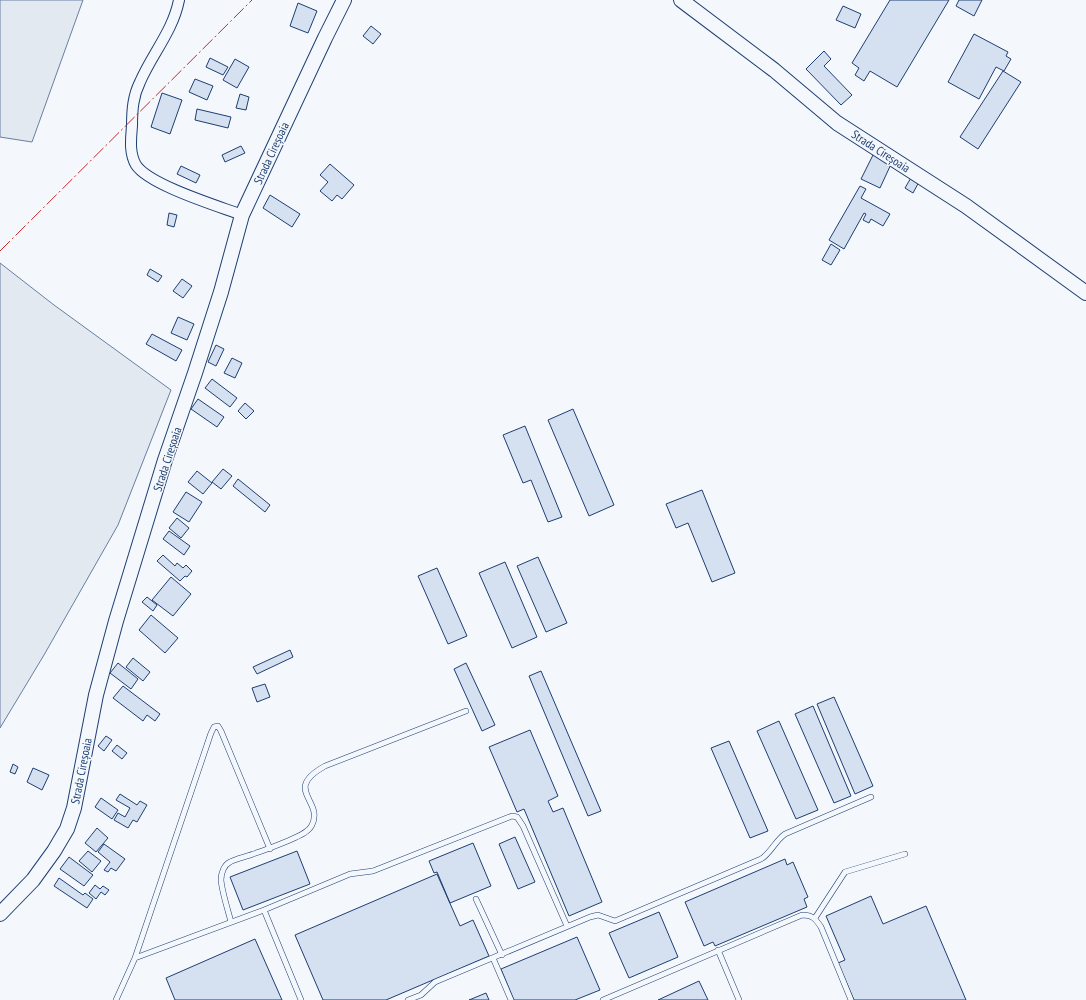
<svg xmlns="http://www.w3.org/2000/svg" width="1086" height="1000" font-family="'PT Sans Narrow',sans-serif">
  <rect width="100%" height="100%" fill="#f4f7fb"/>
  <path fill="#e3e9f0" stroke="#687fa3" d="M 0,0 L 83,0 L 32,142 L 0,137 Z
    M 0,263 L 54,305 L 171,390 L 118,525 L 44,655 L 0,728 Z"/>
  <path fill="#d5e0f0" stroke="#1d3f73" d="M 890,0 L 949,0 L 897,87 L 870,71 L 864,81 L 855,75 L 859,68 L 852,63 Z
    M 959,0 L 982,0 L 974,16 L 956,6 Z
    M 298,3 L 317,11 L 308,33 L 290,26 Z
    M 843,6 L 861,14 L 855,28 L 836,20 Z
    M 371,26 L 381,34 L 373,44 L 363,36 Z
    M 974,34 L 1008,52 L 1006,56 L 1011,59 L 1004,71 L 996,67 L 979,99 L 948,82 Z
    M 824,51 L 831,59 L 824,66 L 852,95 L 841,105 L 806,69 Z
    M 210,58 L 228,67 L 223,75 L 206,67 Z
    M 235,59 L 249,67 L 237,88 L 223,80 Z
    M 1003,71 L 1021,82 L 978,149 L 960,137 Z
    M 195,79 L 213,86 L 207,100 L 189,92 Z
    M 162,93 L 182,100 L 170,134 L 151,127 Z
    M 240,94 L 249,97 L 246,110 L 236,108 Z
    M 197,109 L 231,117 L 228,128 L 195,120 Z
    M 241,146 L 245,153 L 225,162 L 222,155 Z
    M 874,153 L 892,162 L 880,188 L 861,179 Z
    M 330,164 L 354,185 L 342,199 L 337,195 L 332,201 L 320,191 L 328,182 L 320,175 Z
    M 181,166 L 200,175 L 196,183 L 177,174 Z
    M 912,176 L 920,180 L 913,193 L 905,188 Z
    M 860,186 L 866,189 L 861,198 L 890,214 L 883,226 L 871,219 L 869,223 L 863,220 L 866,214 L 864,213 L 844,249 L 829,240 Z
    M 270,195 L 300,214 L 292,227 L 263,208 Z
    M 169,213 L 177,215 L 174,227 L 167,225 Z
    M 831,244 L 840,250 L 831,265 L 822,260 Z
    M 150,269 L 162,276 L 158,282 L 147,275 Z
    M 182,279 L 192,286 L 183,298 L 173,291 Z
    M 178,317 L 194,324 L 187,340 L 171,333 Z
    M 152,334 L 182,350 L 176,361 L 146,344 Z
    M 216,345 L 224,349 L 216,366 L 208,362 Z
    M 232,358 L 242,363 L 235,378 L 224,373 Z
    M 212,379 L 237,398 L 230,407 L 205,388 Z
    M 198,399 L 224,417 L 217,427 L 191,409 Z
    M 245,403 L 254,411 L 246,419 L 238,411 Z
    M 573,409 L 614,505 L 589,516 L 548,420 Z
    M 525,426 L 562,517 L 548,522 L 531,480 L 523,483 L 503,435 Z
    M 223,469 L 232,476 L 221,489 L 212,482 Z
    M 197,471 L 212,483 L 203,494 L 188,482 Z
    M 238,479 L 270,505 L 265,512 L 233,486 Z
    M 702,490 L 735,573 L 712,582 L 688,523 L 676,528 L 666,504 Z
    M 186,492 L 202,502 L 189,522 L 173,512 Z
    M 177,518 L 189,528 L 181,538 L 169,528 Z
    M 169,531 L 190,546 L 184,555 L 163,539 Z
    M 163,555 L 175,566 L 177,563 L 183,568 L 186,565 L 192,571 L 187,577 L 185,576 L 180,581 L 157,561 Z
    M 538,557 L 567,623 L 546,632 L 517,566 Z
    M 505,562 L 537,637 L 512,648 L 479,573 Z
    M 437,568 L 467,636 L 448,644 L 418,576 Z
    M 171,577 L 191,594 L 173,616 L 152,600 Z
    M 147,597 L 157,605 L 153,611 L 142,602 Z
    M 151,615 L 178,638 L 165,653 L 139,630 Z
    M 290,650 L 293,657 L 257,674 L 253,667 Z
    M 133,658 L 150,672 L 143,681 L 126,667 Z
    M 118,663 L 138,679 L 131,689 L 110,673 Z
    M 466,663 L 495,725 L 482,731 L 454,669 Z
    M 541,671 L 601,811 L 588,816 L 529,676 Z
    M 265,684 L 270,697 L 257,702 L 252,688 Z
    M 123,686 L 160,714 L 155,721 L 147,715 L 143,721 L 113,698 Z
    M 834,697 L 873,786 L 855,794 L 817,704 Z
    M 813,706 L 851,796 L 834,803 L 795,714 Z
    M 779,721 L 818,810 L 796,819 L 757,731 Z
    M 530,730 L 558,796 L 548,801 L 553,812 L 563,808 L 602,902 L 569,916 L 524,809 L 517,812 L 489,747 Z
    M 106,736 L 112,740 L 104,751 L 98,746 Z
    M 729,741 L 768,831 L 750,838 L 711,748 Z
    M 117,745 L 127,753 L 122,759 L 112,751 Z
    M 13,764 L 18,767 L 15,774 L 10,772 Z
    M 33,768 L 49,775 L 42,790 L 27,782 Z
    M 120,794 L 137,805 L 140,801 L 147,805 L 137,822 L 133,820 L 128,828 L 114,820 L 118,813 L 125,817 L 130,808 L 116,800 Z
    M 101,798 L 118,810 L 112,819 L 95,807 Z
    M 97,828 L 108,838 L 96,852 L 85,843 Z
    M 515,837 L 535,882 L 518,889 L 499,844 Z
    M 473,843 L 491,886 L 450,903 L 437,872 L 434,873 L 429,861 Z
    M 104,844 L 125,859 L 116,871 L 111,868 L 108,872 L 104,870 L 110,862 L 98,852 Z
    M 88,851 L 101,861 L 92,872 L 79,861 Z
    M 297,851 L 310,884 L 243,910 L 230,877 Z
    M 69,857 L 93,875 L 84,886 L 60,869 Z
    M 785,859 L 787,865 L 793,862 L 808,897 L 804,899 L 807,907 L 715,946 L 713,942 L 704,946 L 685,902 Z
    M 437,874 L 460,926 L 473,920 L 489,956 L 386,1000 L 323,1000 L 295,935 Z
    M 59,878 L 83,895 L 85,893 L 93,899 L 87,908 L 54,886 Z
    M 95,885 L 100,889 L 103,886 L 109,890 L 105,895 L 101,892 L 96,899 L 89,893 Z
    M 871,896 L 883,924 L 926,906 L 966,1000 L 854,1000 L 838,963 L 845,960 L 826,916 Z
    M 659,912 L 678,957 L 629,978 L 609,933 Z
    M 577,937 L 600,990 L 575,1000 L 514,1000 L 501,969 Z
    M 255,939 L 282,1000 L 175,1000 L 166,978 Z
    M 699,981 L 708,1000 L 658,1000 Z
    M 486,993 L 489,1000 L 469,1000 Z"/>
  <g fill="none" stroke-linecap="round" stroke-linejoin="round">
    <g stroke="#1d3f73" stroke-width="6">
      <path id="lane" d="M 476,899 L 502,955
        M 815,918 L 845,872 L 905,854
        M 231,922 C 228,910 222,892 221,880 C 221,873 224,865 230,862 C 237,858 246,857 253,854 C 266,850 278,845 290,840 C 298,836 308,833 312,825 C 324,800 282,790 325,766 L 466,711
        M 718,950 L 739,1000
        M 135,958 L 264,910
        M 493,958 L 511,1000
        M 116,1000 L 135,958 L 211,733 L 214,727 L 218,726 L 221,731 L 270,849
        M 301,1000 L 264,910 L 350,874 L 373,871 L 512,816 L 517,817 L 523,826 L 567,926
        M 408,1000 L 421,995 L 435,982 L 590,917 L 598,915 L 615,921 L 761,859 C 771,853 775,841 785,834 L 871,797
        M 603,1000 L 802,915 C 812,915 815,918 821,927 L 851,1000"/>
    </g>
    <g stroke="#1d3f73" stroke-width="12">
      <path id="street" d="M 179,0 C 173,31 152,54 140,82 C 133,96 132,110 132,126 C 131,138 129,153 136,165 C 149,185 218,206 242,215"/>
    </g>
    <g stroke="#1d3f73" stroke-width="16">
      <path id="secondary" d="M 681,0 L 774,70 L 837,123 L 966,206 L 1086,293
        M 0,914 L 33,880 L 54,851 L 67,829 L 74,808 L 96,695 L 116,621 L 165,460 L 195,373 L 221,292 L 242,215 L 325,38 L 344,0"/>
    </g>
    <use href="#lane" stroke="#f4f7fb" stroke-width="5"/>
    <use href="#street" stroke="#f4f7fb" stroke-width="10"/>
    <use href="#secondary" stroke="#f4f7fb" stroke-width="14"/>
    <path stroke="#c62828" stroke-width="1" stroke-dasharray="14 3 2 3" stroke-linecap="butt" d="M 0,251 L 252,0"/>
  </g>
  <g text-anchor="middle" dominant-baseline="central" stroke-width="3" stroke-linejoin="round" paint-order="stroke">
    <g font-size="12" fill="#1d3f73" stroke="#f4f7fb">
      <text transform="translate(881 151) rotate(33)">Strada Cireșoaia</text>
      <text transform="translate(271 153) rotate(-65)">Strada Cireșoaia</text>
      <text transform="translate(167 459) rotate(-72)">Strada Cireșoaia</text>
      <text transform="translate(81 771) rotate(-79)">Strada Cireșoaia</text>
    </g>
  </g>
</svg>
